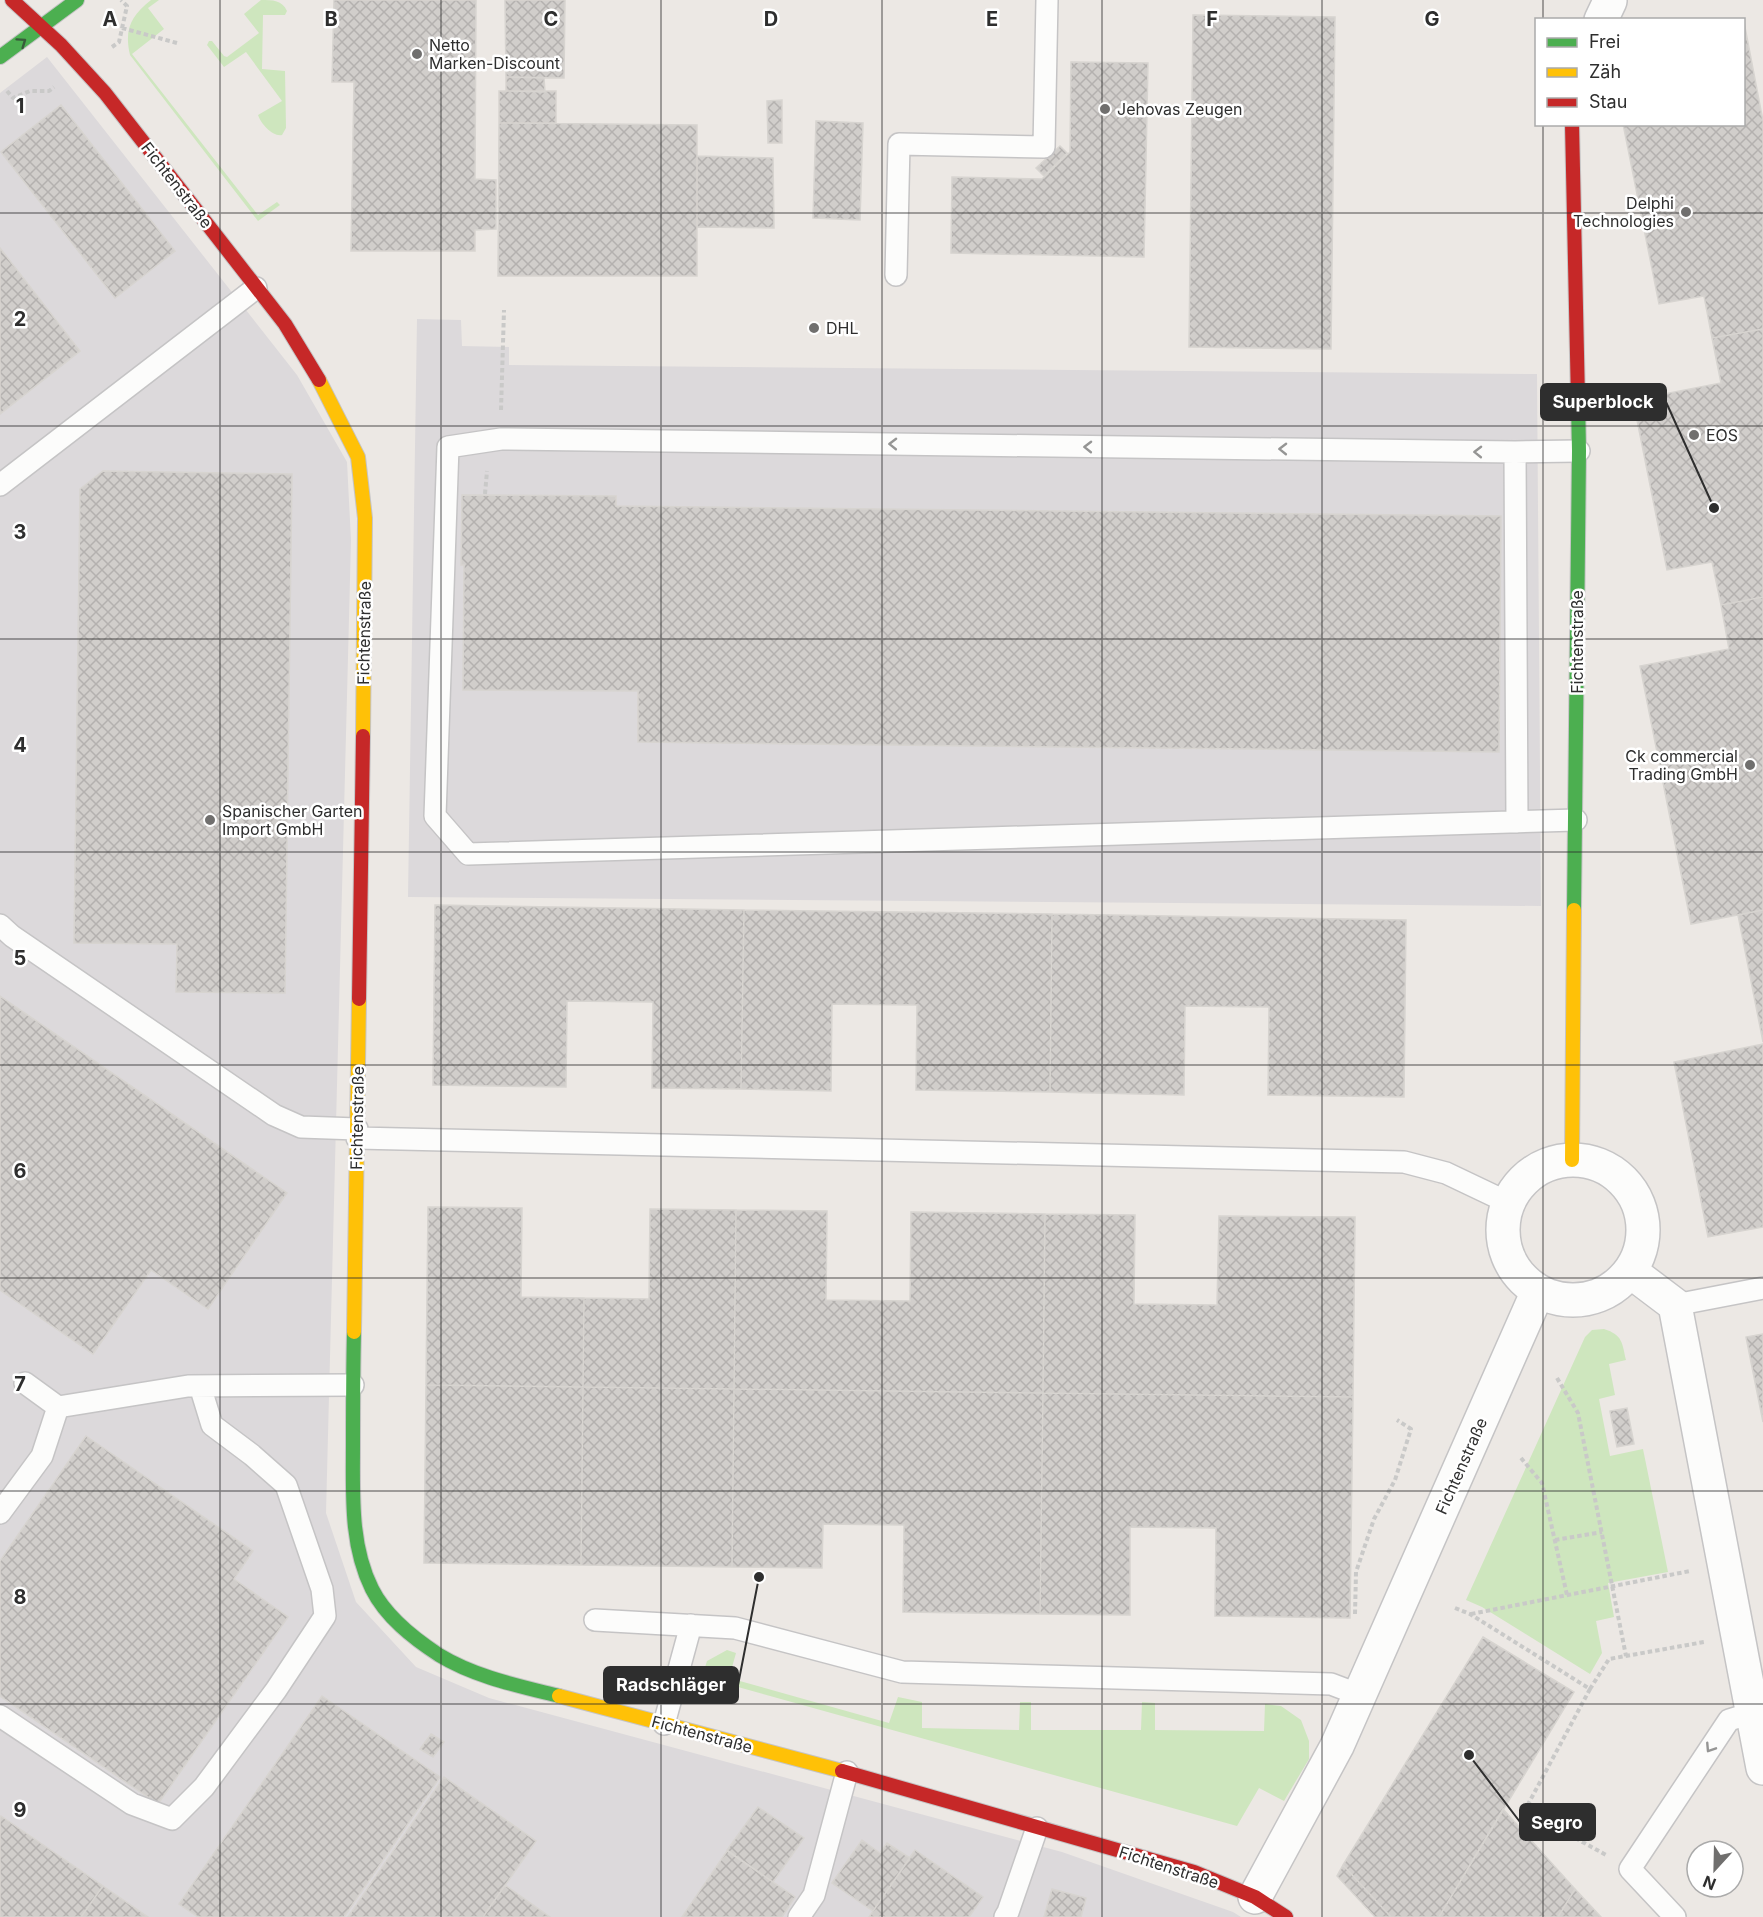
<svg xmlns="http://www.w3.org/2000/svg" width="1763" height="1917" font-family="Inter,sans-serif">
  <defs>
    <pattern id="building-cross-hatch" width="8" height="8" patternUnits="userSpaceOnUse" patternTransform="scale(1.5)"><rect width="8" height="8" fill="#d1cecb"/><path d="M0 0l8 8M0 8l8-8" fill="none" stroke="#b4b1af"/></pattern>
  </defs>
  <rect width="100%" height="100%" fill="#ece8e4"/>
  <path fill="#dcd9db" d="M 47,57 L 297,375 L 347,462 L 351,540 L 326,1513 L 356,1602 L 416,1667 L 489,1698 L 1062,1852 L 1233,1912 L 1241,1917 L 0,1917 L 0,93 Z
    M 417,319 L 461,320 L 462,346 L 509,347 L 509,365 L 1537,374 L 1541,906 L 408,897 Z"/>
  <path fill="#cee6be" d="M 151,0 L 159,0 L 148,8 L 164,29 L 132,54 L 258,215 L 277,202 L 280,205 L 258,221 L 130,55 C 124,29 131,16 151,0 Z
    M 261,0 C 273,0 282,0 287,11 L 285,15 L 263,15 L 262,69 L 285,71 L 286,128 L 282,135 C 273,137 261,124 258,115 L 282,101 L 246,52 L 224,67 L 207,45 L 209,41 L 212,41 L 224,56 L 227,57 L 259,33 L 244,14 Z
    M 1604,1329 C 1623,1335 1622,1343 1626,1360 L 1609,1364 L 1615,1395 L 1599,1399 L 1610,1456 L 1643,1449 L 1668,1572 L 1608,1583 L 1614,1617 L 1596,1621 L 1602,1653 L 1590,1674 L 1482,1607 L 1466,1600 L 1585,1337 L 1592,1330 Z
    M 727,1650 L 736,1653 L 729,1678 L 889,1723 L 898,1697 L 922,1702 L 922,1728 L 1019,1730 L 1020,1702 L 1031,1702 L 1031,1730 L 1141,1730 L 1142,1702 L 1155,1703 L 1155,1730 L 1264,1731 L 1265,1704 L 1281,1706 L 1301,1720 L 1309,1741 L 1309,1759 L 1284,1801 L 1259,1788 L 1237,1826 L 702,1677 L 707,1661 Z"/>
  <path fill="url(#building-cross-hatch)" stroke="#d7d4d0" stroke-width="1.5" d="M 334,0 L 476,0 L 475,179 L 496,180 L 496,229 L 475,230 L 475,251 L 351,251 L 354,82 L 332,82 Z
    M 505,0 L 565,0 L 564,78 L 506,77 Z
    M 1193,15 L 1335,17 L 1331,349 L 1189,347 Z
    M 1744,22 L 1763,121 L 1763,329 L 1712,338 L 1704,296 L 1659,304 L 1623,124 L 1744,124 Z
    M 1071,62 L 1148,63 L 1144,257 L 951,253 L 952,177 L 1042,179 L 1070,152 Z
    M 506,77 L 544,78 L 545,92 L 506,91 Z
    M 499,91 L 556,91 L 556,123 L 499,123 Z
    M 782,100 L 782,143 L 768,143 L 767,101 Z
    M 61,105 L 175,251 L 115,298 L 1,152 Z
    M 816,121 L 863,123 L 860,220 L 813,218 Z
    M 499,123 L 697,125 L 697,276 L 498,276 Z
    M 1060,146 L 1067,153 L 1044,176 L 1036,168 Z
    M 697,156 L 773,158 L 774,228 L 697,227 Z
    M 0,248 L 80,351 L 0,414 Z
    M 1763,329 L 1763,597 L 1721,605 L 1712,562 L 1667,570 L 1633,400 L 1721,383 L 1712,338 Z
    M 103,471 L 292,474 L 285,993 L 176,992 L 177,944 L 74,943 L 80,489 Z
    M 462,495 L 616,496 L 616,506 L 1501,516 L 1499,752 L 638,742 L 638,691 L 463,690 L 464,565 L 461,565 Z
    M 1763,597 L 1763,910 L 1691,924 L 1640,666 L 1729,649 L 1721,605 Z
    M 435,905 L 744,910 L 741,1089 L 652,1088 L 653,1002 L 567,1001 L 566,1087 L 433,1085 Z
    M 744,910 L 1052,914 L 1050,1092 L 916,1090 L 917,1005 L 832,1004 L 831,1091 L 741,1089 Z
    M 1763,910 L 1763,1042 L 1738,915 Z
    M 1052,914 L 1406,920 L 1404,1097 L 1268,1095 L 1269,1007 L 1185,1006 L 1184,1095 L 1050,1092 Z
    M 0,996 L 287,1193 L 208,1309 L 151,1270 L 93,1354 L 0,1290 Z
    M 1763,1044 L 1763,1227 L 1708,1237 L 1674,1062 Z
    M 428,1207 L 522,1208 L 521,1297 L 584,1298 L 583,1387 L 426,1385 Z
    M 650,1209 L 736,1210 L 734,1389 L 583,1387 L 584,1298 L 649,1299 Z
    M 736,1210 L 827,1211 L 826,1300 L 910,1301 L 911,1212 L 1045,1214 L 1043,1393 L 734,1389 Z
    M 1045,1214 L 1135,1215 L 1134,1304 L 1217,1305 L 1219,1216 L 1355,1217 L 1353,1397 L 1043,1393 Z
    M 1763,1334 L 1763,1422 L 1746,1337 Z
    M 426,1385 L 583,1387 L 581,1565 L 424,1563 Z
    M 583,1387 L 734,1389 L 732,1567 L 581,1565 Z
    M 734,1389 L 1043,1393 L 1040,1614 L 903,1612 L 904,1525 L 823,1524 L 822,1568 L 732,1567 Z
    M 1043,1393 L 1353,1397 L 1350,1618 L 1215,1616 L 1216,1528 L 1130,1527 L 1130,1615 L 1040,1614 Z
    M 1627,1408 L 1634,1444 L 1617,1447 L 1610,1411 Z
    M 86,1436 L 253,1551 L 234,1579 L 288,1617 L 158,1804 L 0,1696 L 0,1561 Z
    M 1483,1637 L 1574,1692 L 1439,1917 L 1391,1917 L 1343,1865 Z
    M 322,1696 L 440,1777 L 344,1917 L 198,1917 L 179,1904 Z
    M 431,1734 L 444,1742 L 433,1757 L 420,1749 Z
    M 444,1777 L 536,1841 L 483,1917 L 348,1917 Z
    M 758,1807 L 804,1838 L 773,1882 L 727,1850 Z
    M 1503,1809 L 1575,1889 L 1558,1917 L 1439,1917 Z
    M 1,1816 L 103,1886 L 81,1917 L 0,1917 L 0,1818 Z
    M 862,1840 L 880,1853 L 887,1843 L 910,1858 L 873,1911 L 832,1883 Z
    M 915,1850 L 983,1897 L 969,1917 L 869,1917 Z
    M 727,1851 L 795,1897 L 782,1917 L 682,1917 Z
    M 1343,1865 L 1391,1917 L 1375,1917 L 1337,1876 Z
    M 505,1885 L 550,1917 L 483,1917 Z
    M 103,1886 L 148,1917 L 81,1917 Z
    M 1052,1889 L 1086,1898 L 1081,1917 L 1044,1917 Z
    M 1575,1889 L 1601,1917 L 1558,1917 Z"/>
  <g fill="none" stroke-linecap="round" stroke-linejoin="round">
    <g stroke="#c5c4c5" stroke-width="24">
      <path id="lane" d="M 896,275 L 899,144 L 1044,147 L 1047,0
        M 1515,452 L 1517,822
        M 0,485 L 256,288
        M 1576,820 L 468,854 L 435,816 L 448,447 L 501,439 L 1515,452 L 1579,451
        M 0,925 L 12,936 L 274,1115 L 301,1127 L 357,1129
        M 357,1138 L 1404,1162 L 1446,1173 L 1509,1203
        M 1675,1305 L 1763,1288
        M 25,1383 L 58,1407
        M 0,1513 L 42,1456 L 58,1407 L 188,1386 L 353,1385
        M 595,1620 L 735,1628 L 902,1672 L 1331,1684 L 1360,1695
        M 0,1716 L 132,1804 L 172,1819 L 204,1787 L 276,1690 L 325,1616 L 322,1589 L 286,1485 L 252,1455 L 212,1425 L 200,1386
        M 664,1724 L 691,1625
        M 799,1917 L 814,1895 L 847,1772
        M 1005,1917 L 1008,1912 L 1037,1828
        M 1675,1917 L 1630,1869 L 1729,1720 L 1752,1713"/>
    </g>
    <g stroke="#c5c4c5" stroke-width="36">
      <path id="street" d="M 1601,20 L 1610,1
        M1503 1230a70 70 0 1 1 140 0a70 70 0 1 1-140 0Z
        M 1630,1271 L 1675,1305 L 1763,1768
        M 1255,1897 L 1337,1746 L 1538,1291"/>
    </g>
    <g stroke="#c5c4c5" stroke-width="16">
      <path id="fast" d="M 0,57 L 77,0
        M 1574,910 L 1579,451 L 1578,400
        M 354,1332 C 353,1370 353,1408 353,1446 C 353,1494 350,1545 372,1589 C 386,1617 413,1638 439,1655 C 475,1677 519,1686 559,1696"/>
    </g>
    <g stroke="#c5c4c5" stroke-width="16">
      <path id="slow" d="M 319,380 L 358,457 L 365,518 L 363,736
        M 1572,1160 L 1574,910
        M 354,1332 L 359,999
        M 559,1696 L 842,1771"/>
    </g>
    <g stroke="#c5c4c5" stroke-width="16">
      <path id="jam" d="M 12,0 L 61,45 L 105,93 L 285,324 L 319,380
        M 1572,124 L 1578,400
        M 359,999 L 363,736
        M 842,1771 L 1194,1872 L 1255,1897 L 1286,1917"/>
    </g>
    <path stroke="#c9c9c8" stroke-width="4" stroke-dasharray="4.5 3" stroke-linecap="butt" d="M 122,28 L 177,43
      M 112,47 L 119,42 L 127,6 L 121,0
      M 7,91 L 13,98 L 30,91 L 49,91 L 54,87
      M 501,410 L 504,310
      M 485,494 L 487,471
      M 1557,1378 L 1578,1413 L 1626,1656
      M 1521,1458 L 1542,1483 L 1567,1595
      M 1555,1540 L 1602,1532
      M 1455,1608 L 1470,1614 L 1590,1689 L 1609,1659 L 1704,1642
      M 1355,1614 L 1356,1572 L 1374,1519 L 1395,1480 L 1411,1429 L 1397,1420
      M 1471,1614 L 1690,1571
      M 1590,1689 L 1525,1810 L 1606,1855"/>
    <use href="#lane" stroke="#fcfcfb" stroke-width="21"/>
    <use href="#street" stroke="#fcfcfb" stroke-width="33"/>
    <use href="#fast" stroke="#4caf50" stroke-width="14"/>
    <use href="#slow" stroke="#ffc107" stroke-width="14"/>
    <use href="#jam" stroke="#c62828" stroke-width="14"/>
  </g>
  <defs><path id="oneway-chevron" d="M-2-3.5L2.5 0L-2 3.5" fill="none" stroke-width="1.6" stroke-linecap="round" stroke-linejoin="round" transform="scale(1.5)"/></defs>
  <use stroke="#385b3a" href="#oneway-chevron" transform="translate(22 42) rotate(-35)"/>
  <g stroke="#959594">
    <use href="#oneway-chevron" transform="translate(893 444) rotate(-179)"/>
    <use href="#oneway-chevron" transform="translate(1088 447) rotate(-179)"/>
    <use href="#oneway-chevron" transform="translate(1283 449) rotate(-179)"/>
    <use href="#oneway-chevron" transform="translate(1478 452) rotate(-179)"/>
    <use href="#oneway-chevron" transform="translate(1710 1748) rotate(123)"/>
  </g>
  <path fill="none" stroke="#2e2e2e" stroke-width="1.5" stroke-opacity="0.55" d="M 220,0 L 220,1917M 441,0 L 441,1917M 661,0 L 661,1917M 882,0 L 882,1917M 1102,0 L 1102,1917M 1322,0 L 1322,1917M 1543,0 L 1543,20M 1543,124 L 1543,1917M 0,213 L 1763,213M 0,426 L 1763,426M 0,639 L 1763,639M 0,852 L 1763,852M 0,1065 L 1763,1065M 0,1278 L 1763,1278M 0,1491 L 1763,1491M 0,1704 L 1763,1704"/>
  <g fill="#706f6e" stroke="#fff" stroke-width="2">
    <circle cx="417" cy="54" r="6"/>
    <circle cx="1105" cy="109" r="6"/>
    <circle cx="1686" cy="212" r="6"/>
    <circle cx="814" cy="328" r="6"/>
    <circle cx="1694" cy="435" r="6"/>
    <circle cx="1750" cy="765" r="6"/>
    <circle cx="210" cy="820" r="6"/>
  </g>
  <g text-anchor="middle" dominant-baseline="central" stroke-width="5" stroke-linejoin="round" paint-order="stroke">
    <g font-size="16" fill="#2e2e2e" stroke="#fff" text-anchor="start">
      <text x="429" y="45">Netto<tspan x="429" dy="18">Marken-Discount</tspan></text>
      <text x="1117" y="109">Jehovas Zeugen</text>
      <text x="1674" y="203" text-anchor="end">Delphi<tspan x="1674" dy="18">Technologies</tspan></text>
      <text x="826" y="328">DHL</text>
      <text x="1706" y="435">EOS</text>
      <text x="1738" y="756" text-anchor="end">Ck commercial<tspan x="1738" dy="18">Trading GmbH</tspan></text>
      <text x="222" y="811">Spanischer Garten<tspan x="222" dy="18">Import GmbH</tspan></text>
    </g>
    <g font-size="16" fill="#2e2e2e" stroke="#fff">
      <text transform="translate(177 185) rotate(52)">Fichtenstraße</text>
      <text transform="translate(364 633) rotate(-89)">Fichtenstraße</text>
      <text transform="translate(1577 642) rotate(-90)">Fichtenstraße</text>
      <text transform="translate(357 1118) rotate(-89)">Fichtenstraße</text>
      <text transform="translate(1461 1466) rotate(-66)">Fichtenstraße</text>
      <text transform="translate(702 1734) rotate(15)">Fichtenstraße</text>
      <text transform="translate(1169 1867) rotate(18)">Fichtenstraße</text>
    </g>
  </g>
  <g font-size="20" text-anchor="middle" font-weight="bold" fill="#2e2e2e" stroke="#fff" stroke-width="5" stroke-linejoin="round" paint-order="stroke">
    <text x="110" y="26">A</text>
    <text x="331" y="26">B</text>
    <text x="551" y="26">C</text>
    <text x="771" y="26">D</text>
    <text x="992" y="26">E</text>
    <text x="1212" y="26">F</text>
    <text x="1432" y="26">G</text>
    <text x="20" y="113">1</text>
    <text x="20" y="326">2</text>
    <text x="20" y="539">3</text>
    <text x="20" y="752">4</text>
    <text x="20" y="965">5</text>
    <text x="20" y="1178">6</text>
    <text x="20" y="1391">7</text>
    <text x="20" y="1604">8</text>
    <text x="20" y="1817">9</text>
  </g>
  <path fill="none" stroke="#2e2e2e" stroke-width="2" d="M1714 508L1666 402M759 1577L738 1685M1469 1755L1520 1822"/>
  <g fill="#2e2e2e" stroke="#fff" stroke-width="2">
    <circle cx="1714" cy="508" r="6"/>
    <circle cx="759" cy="1577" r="6"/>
    <circle cx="1469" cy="1755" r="6"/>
  </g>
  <g fill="#2e2e2e" stroke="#2e2e2e" stroke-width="2">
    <rect x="1541" y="384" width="125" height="36" rx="6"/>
    <rect x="604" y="1667" width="134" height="36" rx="6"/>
    <rect x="1520" y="1804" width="75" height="36" rx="6"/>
  </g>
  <g font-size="18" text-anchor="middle" font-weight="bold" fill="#fff">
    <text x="1603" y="408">Superblock</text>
    <text x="671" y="1691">Radschläger</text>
    <text x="1557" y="1829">Segro</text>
  </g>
  <rect x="1535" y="18" width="210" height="108" fill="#ffffff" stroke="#ababab" stroke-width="1.5"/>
  <rect x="1547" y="38" width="30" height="9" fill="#4caf50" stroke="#ababab" stroke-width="1.5"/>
  <text x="1589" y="48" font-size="18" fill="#2e2e2e">Frei</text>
  <rect x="1547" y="68" width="30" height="9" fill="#ffc107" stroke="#ababab" stroke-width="1.5"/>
  <text x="1589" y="78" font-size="18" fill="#2e2e2e">Zäh</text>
  <rect x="1547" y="98" width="30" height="9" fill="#c62828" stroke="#ababab" stroke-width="1.5"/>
  <text x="1589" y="108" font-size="18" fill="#2e2e2e">Stau</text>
  <g transform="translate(1715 1869) rotate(202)"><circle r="28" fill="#ffffff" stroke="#ababab" stroke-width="1.5"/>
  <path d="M0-4.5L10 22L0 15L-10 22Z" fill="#706f6e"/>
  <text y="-9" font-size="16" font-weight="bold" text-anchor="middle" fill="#2e2e2e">N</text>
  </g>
</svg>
